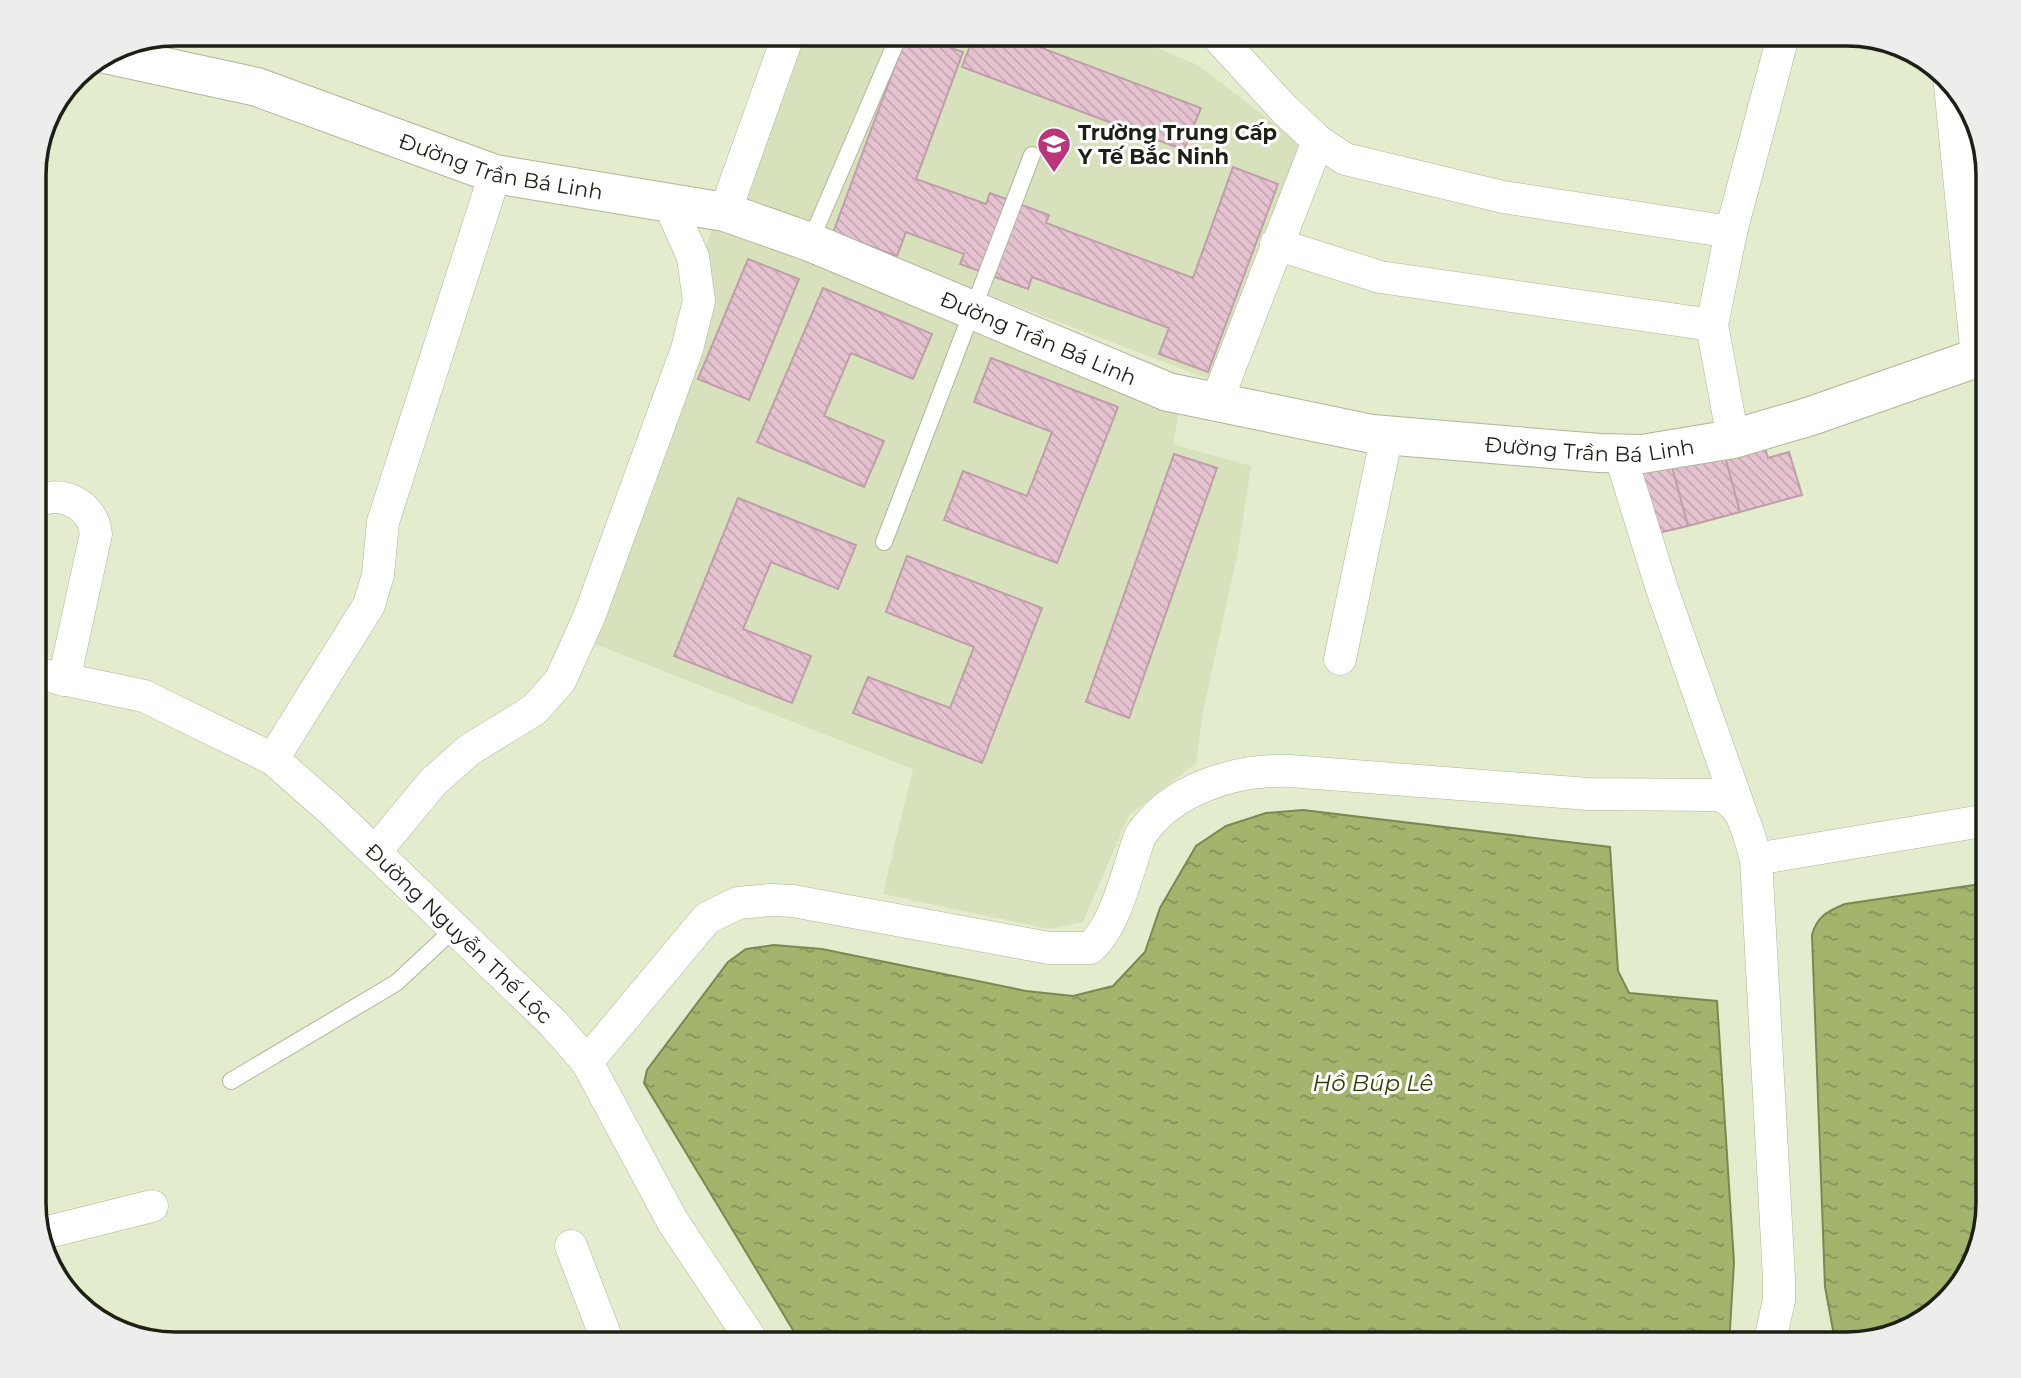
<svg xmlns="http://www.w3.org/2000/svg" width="2021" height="1378" font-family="Montserrat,sans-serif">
  <defs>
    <pattern id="water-ripples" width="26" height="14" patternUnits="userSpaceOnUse" patternTransform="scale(1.75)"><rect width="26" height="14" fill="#a3b46c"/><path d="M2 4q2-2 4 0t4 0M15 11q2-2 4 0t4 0" fill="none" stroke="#849258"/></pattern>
    <pattern id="building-back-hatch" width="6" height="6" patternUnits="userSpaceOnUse" patternTransform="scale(1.75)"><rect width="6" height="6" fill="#e5c2cf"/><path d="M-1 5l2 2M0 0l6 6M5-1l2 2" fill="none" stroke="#c4a6b1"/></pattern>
  </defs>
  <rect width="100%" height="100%" fill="#e3eccc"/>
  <path fill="#d7e2bc" d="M 802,33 L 1121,33 L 1198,65 L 1304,147 L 1216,382 L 745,202 Z
    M 715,220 L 1180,407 L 1173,444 L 1251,466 L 1238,551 L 1203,711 L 1196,763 L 1129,815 L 1083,922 L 1049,929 L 883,894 L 913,769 L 572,635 Z"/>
  <path fill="url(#water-ripples)" stroke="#7b8852" stroke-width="2" d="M 1303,810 L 1610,847 L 1618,971 L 1629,993 L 1717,1001 L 1734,1262 L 1729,1345 L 802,1345 L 644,1083 L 647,1070 L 728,962 L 746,949 L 774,945 L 822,949 L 1026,991 L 1073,996 L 1113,986 L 1145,952 L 1160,908 L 1196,846 L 1226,826 L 1266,813 Z
    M 1988,883 L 1988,1204 L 1964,1282 L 1909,1330 L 1847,1342 L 1833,1330 L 1825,1287 L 1812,935 C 1817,916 1828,911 1845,904 Z"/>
  <path fill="url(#building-back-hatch)" stroke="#bf9eaa" stroke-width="2" d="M 907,33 L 963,52 L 916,179 L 986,204 L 990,193 L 1049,215 L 1046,223 L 1193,278 L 1233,167 L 1278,184 L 1208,372 L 1159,354 L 1169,328 L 1032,277 L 1028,289 L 960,264 L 964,254 L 906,232 L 897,256 L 833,233 Z
    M 975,33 L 1002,33 L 1201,108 L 1184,150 L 962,67 Z
    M 1988,183 L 1988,259 L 1982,260 L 1965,186 Z
    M 748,259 L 799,279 L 749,400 L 698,379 Z
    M 823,288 L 932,334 L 913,379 L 851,353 L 824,416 L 884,441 L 864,487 L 757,442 Z
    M 991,358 L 1118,407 L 1057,563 L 944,520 L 963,471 L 1027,496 L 1052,432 L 974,402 Z
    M 1762,438 L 1768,458 L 1789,452 L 1802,495 L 1740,512 L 1723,449 Z
    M 1723,449 L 1740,512 L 1688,526 L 1671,463 Z
    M 1174,454 L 1217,468 L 1129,718 L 1086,702 Z
    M 1671,463 L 1688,526 L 1654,534 L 1636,471 Z
    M 738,498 L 856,545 L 838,589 L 771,562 L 743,629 L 811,656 L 792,703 L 674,656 Z
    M 907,556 L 1042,608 L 982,763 L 853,713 L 868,677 L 950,708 L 974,647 L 886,612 Z"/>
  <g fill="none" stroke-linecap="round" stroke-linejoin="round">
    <g stroke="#aeb697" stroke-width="18">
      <path id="lane" d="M 810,242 L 900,33
        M 884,542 L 1032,155
        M 231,1081 L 396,983 L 454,929"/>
    </g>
    <g stroke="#aeb697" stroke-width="33">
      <g id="street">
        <path d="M 1214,33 L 1284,109 L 1318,141 L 1345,159 L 1503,197 L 1731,232"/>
        <path d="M 1950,85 L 1977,357"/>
        <path d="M 725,212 L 789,33"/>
        <path d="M 1276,244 L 1380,277 L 1712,325"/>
        <path d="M 1216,403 L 1318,141"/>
        <path d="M 1733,439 L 1712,325 L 1731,232 L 1781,44"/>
        <path d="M 1620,454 L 1662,589 L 1741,813"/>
        <path d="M 34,503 C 60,488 93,504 96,534 L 64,680"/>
        <path d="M 1340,659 L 1387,435"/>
        <path id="s1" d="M 34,673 L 144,696 L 273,759 L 331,810 L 553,1023 L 587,1062 L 673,1222 L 755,1345"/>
        <path d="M 273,759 L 369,605 L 378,575 L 383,522 L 495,174"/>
        <path d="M 375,852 L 433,782 L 469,750 L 534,710 L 560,681 L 589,617 L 687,349 L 699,301 L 693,257 L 669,203"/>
        <path d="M 1756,859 L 1988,820"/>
        <path d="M 587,1062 L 707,918 L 738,903 L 770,900 L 793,901 L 1049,948 L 1090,948 C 1116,926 1128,869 1140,836 C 1171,788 1237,769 1290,771 L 1588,794 L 1717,795 C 1745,802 1748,835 1756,859 L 1779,1278 L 1779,1300 L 1769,1345"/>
        <path d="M 40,1234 L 152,1206"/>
        <path d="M 571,1246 L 609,1345"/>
      </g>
    </g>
    <g stroke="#aeb697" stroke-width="40">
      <g id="secondary">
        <path id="s2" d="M 105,54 L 257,87 L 495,174 L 725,212 L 810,242 L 1168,392 L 1372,434 L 1599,453 L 1642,454 L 1733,439 L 1811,416 L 1988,354"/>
      </g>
    </g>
    <use href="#lane" stroke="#fff" stroke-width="16"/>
    <use href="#street" stroke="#fff" stroke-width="32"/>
    <use href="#secondary" stroke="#fff" stroke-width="38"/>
  </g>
  <defs>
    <g id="university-pin" transform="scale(1.75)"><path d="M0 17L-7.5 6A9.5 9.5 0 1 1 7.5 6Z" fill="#ba3579" stroke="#fff"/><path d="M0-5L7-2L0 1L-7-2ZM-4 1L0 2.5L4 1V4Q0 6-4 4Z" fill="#fff"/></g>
  </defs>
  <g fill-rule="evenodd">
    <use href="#university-pin" x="1054" y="144"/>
  </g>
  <g text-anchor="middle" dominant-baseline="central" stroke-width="6" stroke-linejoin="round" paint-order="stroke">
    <g font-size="21" font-weight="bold" fill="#1d2015" stroke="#fff" text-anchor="start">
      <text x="1078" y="132">Trường Trung Cấp<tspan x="1078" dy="24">Y Tế Bắc Ninh</tspan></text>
    </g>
    <g font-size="21" fill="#1d2015" stroke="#fff">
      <text stroke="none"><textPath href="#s2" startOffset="413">Đường Trần Bá Linh</textPath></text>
      <text stroke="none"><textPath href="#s2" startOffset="980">Đường Trần Bá Linh</textPath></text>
      <text stroke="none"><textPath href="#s2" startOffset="1547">Đường Trần Bá Linh</textPath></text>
      <text stroke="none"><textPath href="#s1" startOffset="511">Đường Nguyễn Thế Lộc</textPath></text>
    </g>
    <g font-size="23" font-style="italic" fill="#343f06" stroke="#fff">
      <text x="1373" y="1083">Hồ Búp Lê</text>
    </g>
  </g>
  <path d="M0 0H2021V1378H0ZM175 46H1847A129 129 0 0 1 1976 175V1203A129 129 0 0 1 1847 1332H175A129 129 0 0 1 46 1203V175A129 129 0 0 1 175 46Z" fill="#ededec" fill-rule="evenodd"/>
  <path fill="none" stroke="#1d2015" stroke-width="3.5" d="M175 46H1847A129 129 0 0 1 1976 175V1203A129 129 0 0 1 1847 1332H175A129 129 0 0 1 46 1203V175A129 129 0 0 1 175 46Z"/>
</svg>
